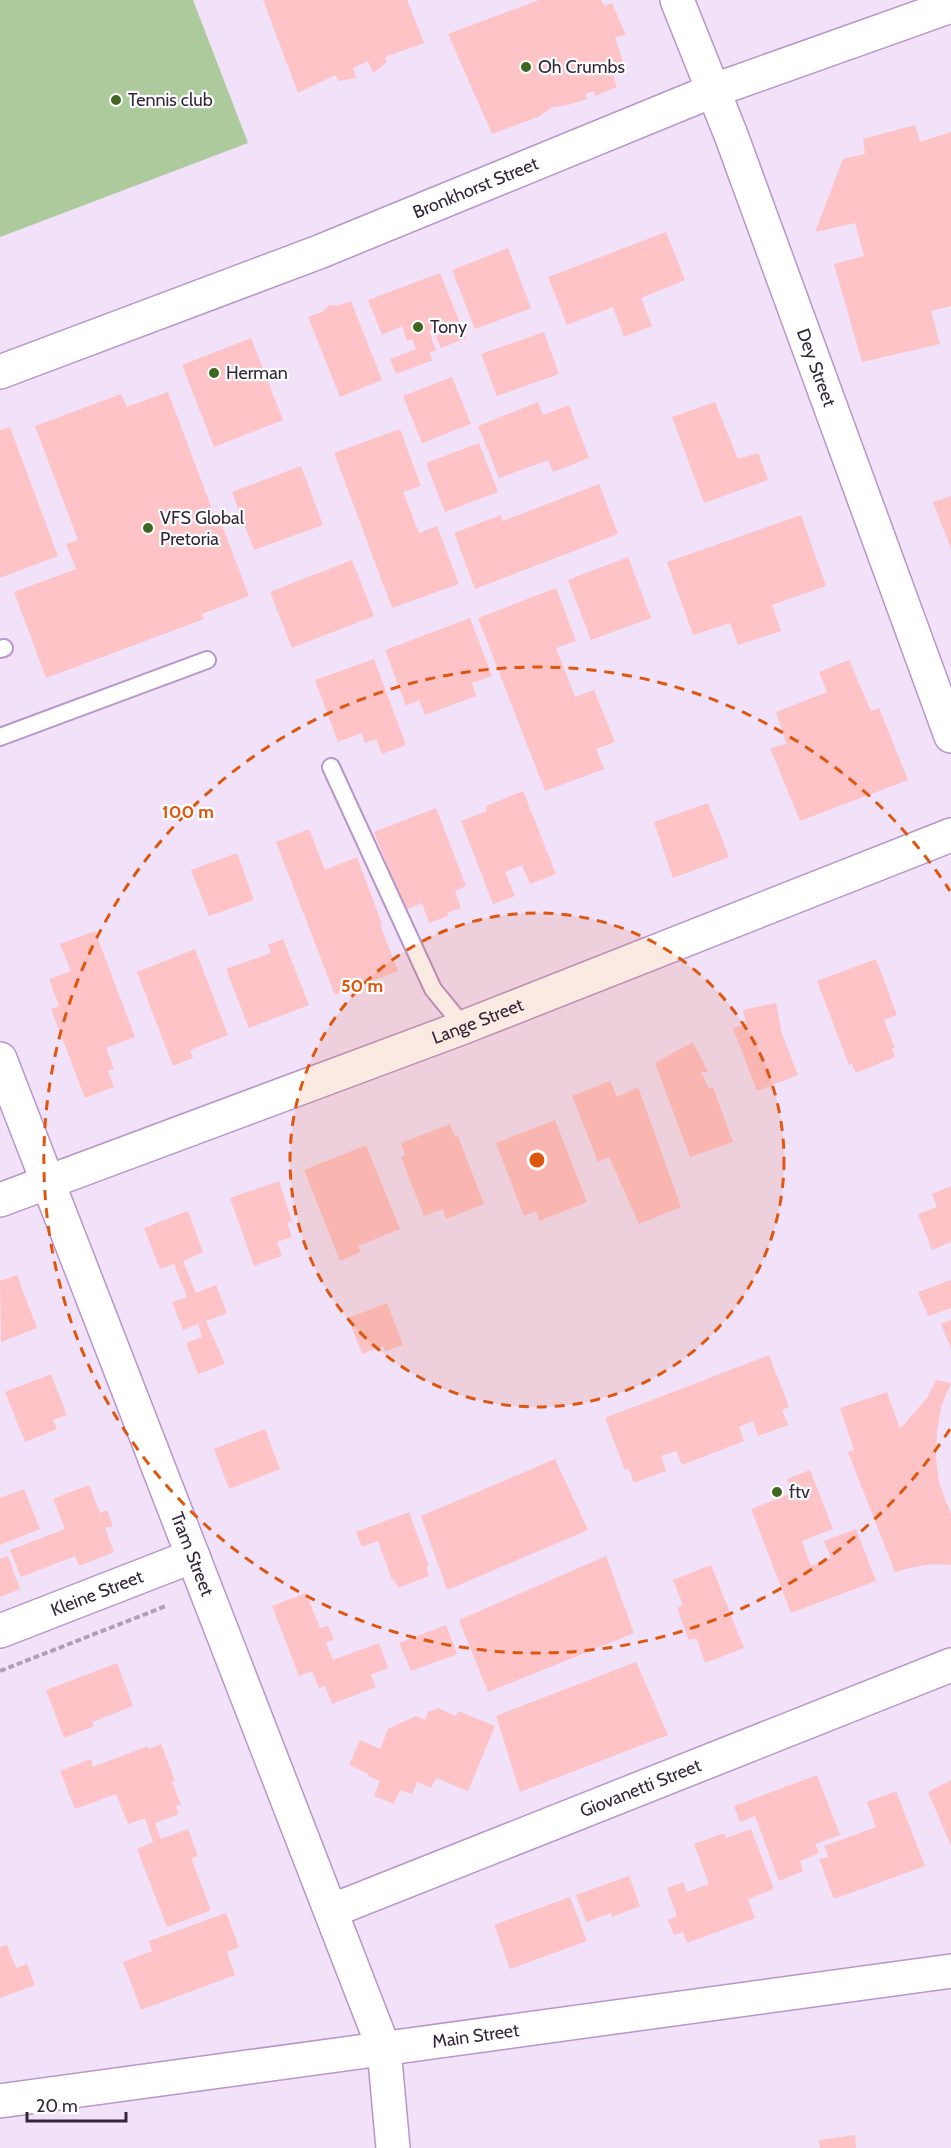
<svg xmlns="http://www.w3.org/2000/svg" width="951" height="2148" font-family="Cabin,sans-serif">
  <rect width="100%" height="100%" fill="#f1e2f9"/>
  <path fill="#acca9b" d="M 0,0 L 193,0 L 248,143 L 0,237 Z"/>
  <path fill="#fdc3c6" d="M 263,0 L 407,0 L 424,43 L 385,57 L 387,62 L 373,73 L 368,61 L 353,68 L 356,78 L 339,81 L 335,75 L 298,93 Z
    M 539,0 L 601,0 L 604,6 L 612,3 L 626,35 L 615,37 L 623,62 L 610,66 L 617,87 L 595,96 L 594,91 L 585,94 L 587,99 L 568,105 L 553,107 L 538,117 L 492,134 L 448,34 Z
    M 915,125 L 920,142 L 951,132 L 951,306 L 931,311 L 940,344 L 862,362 L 834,264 L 864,256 L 855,223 L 815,232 L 843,159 L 865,154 L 863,139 Z
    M 666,232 L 685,280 L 641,298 L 652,326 L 624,337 L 613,307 L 567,325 L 548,277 Z
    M 508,248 L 531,308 L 475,329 L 452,270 Z
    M 440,273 L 466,338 L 441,348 L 433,329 L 429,331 L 436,350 L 429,353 L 433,360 L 396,374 L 390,359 L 416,349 L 412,339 L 407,341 L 402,326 L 382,335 L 368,300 Z
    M 351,301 L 382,380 L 340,397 L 308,317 L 322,312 L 329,305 L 337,306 Z
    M 544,332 L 559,374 L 497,396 L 481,354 Z
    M 251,338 L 283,420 L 214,447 L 182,365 Z
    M 452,377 L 471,424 L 422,443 L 403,396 Z
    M 168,392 L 215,517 L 218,515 L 249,596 L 202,614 L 204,619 L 46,678 L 14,592 L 76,569 L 66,544 L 78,540 L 35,426 L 121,394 L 127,407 Z
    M 538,402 L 543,415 L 569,405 L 589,458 L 553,472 L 548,460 L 499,478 L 478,426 Z
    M 715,402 L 738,459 L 758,453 L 768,480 L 704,503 L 672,417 Z
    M 10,427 L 58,556 L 0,578 L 0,430 Z
    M 400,429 L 421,486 L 403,492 L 419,533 L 437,526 L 459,584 L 392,608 L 334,453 Z
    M 479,443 L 498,492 L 445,512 L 426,463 Z
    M 301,466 L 323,525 L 254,550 L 232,492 Z
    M 599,484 L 618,534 L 475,589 L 454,533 L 501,515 L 503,521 Z
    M 951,496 L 951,549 L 933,502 Z
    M 801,515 L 826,586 L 772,605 L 781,631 L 738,645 L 730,623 L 693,635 L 667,562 Z
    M 628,557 L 651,618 L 591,640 L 568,580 Z
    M 352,560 L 374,616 L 292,648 L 270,592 Z
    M 556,588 L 576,641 L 556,648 L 575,697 L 594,690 L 615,742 L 596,749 L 604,769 L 545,791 L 478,618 Z
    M 470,618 L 492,676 L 472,683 L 476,696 L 425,715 L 419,700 L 406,706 L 385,650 Z
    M 374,659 L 406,745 L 382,754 L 376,739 L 365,743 L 361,733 L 338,742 L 315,680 Z
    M 849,660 L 871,711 L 879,708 L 908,780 L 800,821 L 770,748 L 786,744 L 776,712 L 827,692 L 819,672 Z
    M 523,791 L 556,874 L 530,884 L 522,865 L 505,872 L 515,896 L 493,904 L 461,821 L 487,811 L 486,806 Z
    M 708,803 L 729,857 L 673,878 L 654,822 Z
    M 436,808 L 466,886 L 455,891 L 461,908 L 447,913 L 448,916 L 429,923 L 422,903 L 405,910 L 374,832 Z
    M 309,829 L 325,870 L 357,857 L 382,924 L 380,925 L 398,971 L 335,995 L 276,842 Z
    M 237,853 L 254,900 L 209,916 L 191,870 Z
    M 95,931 L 135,1037 L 106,1048 L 114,1069 L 108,1071 L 114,1087 L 85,1098 L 51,1009 L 59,1006 L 49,979 L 71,971 L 60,944 Z
    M 283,939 L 309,1005 L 249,1028 L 226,969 L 271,953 L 268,945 Z
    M 195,949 L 228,1035 L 190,1050 L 193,1058 L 173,1066 L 137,972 Z
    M 876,959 L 897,1015 L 884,1020 L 895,1048 L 892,1049 L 895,1057 L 856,1073 L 852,1064 L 849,1065 L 817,981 Z
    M 776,1003 L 782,1034 L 798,1075 L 757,1091 L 733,1028 L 746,1024 L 743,1010 Z
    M 693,1042 L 708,1072 L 701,1072 L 709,1089 L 713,1087 L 733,1142 L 690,1157 L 655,1063 Z
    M 610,1081 L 617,1097 L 638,1087 L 681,1207 L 639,1224 L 609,1157 L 598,1162 L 572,1096 Z
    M 555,1120 L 587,1202 L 539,1221 L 536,1211 L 524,1216 L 496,1143 Z
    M 450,1124 L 455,1137 L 458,1136 L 484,1204 L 446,1219 L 443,1209 L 424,1216 L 401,1157 L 405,1155 L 401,1143 Z
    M 366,1145 L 400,1229 L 358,1246 L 361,1252 L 340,1261 L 304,1170 Z
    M 279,1181 L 292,1221 L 287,1223 L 292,1237 L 277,1242 L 282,1256 L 254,1266 L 230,1198 Z
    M 951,1186 L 951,1242 L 932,1250 L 918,1214 L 937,1207 L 932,1194 Z
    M 188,1211 L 203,1252 L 183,1261 L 196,1293 L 216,1285 L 227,1313 L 206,1321 L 225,1364 L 198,1374 L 186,1343 L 202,1337 L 198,1324 L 183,1330 L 172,1302 L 187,1297 L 174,1264 L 160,1269 L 144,1228 Z
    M 17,1275 L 37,1328 L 1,1342 L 0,1281 Z
    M 951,1280 L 951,1308 L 928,1316 L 918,1292 Z
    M 387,1303 L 403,1345 L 385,1351 L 383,1346 L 362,1354 L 348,1318 Z
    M 951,1320 L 951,1349 L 941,1324 Z
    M 769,1355 L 789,1407 L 782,1410 L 788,1425 L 758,1436 L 753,1421 L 739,1427 L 744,1441 L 682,1465 L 676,1451 L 661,1456 L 666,1471 L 634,1483 L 629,1469 L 625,1470 L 605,1418 Z
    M 51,1374 L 67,1415 L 53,1420 L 57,1429 L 25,1442 L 5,1392 Z
    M 936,1380 L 951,1383 L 941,1407 L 937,1432 L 936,1457 L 939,1483 L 951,1514 L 951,1565 L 933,1564 L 914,1567 L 895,1572 L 848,1452 L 854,1450 L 840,1408 L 887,1392 L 900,1429 L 927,1398 Z
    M 265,1429 L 280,1469 L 229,1489 L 214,1449 Z
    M 555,1459 L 588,1530 L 447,1590 L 421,1516 Z
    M 810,1470 L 833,1529 L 802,1541 L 811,1566 L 831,1558 L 824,1541 L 856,1529 L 876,1581 L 791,1613 L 751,1509 L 792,1493 L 787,1479 Z
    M 89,1485 L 100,1513 L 107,1510 L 113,1526 L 105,1528 L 114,1552 L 79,1566 L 75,1556 L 21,1577 L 10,1550 L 65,1529 L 53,1499 Z
    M 24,1489 L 40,1529 L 0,1545 L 0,1498 Z
    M 409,1512 L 429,1566 L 426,1567 L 429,1576 L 398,1588 L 394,1579 L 392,1580 L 378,1541 L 362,1547 L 356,1532 Z
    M 8,1556 L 20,1589 L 0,1597 L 0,1559 Z
    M 606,1556 L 634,1633 L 488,1692 L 459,1620 Z
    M 711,1565 L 744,1648 L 705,1663 L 696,1638 L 689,1640 L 677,1608 L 683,1605 L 673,1580 Z
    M 306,1593 L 320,1628 L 328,1626 L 334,1639 L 326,1643 L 333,1660 L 379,1643 L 388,1668 L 371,1675 L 376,1687 L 332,1704 L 325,1686 L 319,1688 L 312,1671 L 299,1676 L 272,1606 Z
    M 446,1625 L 457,1654 L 411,1671 L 399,1643 Z
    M 636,1662 L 668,1735 L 520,1792 L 496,1716 Z
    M 117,1663 L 133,1706 L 92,1722 L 94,1726 L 64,1738 L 46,1690 Z
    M 438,1708 L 456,1716 L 458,1711 L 495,1726 L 468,1791 L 436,1778 L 431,1788 L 417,1782 L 412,1794 L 400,1790 L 394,1804 L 374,1796 L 380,1781 L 368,1776 L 369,1774 L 349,1765 L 360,1740 L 380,1749 L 388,1729 L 416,1716 L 425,1720 L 428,1712 Z
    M 161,1744 L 175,1781 L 172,1782 L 181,1805 L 176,1806 L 179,1814 L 155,1823 L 161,1839 L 188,1829 L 198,1856 L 191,1858 L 211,1910 L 167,1927 L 137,1849 L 153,1842 L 145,1818 L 128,1824 L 116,1794 L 75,1809 L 60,1771 L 91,1759 L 93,1767 L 148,1746 L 149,1749 Z
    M 817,1775 L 840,1835 L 815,1844 L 819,1853 L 800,1861 L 803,1871 L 779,1881 L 755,1816 L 740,1822 L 734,1806 Z
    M 951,1780 L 951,1846 L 928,1792 Z
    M 896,1791 L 925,1866 L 834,1899 L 819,1859 L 828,1857 L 824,1846 L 876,1827 L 867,1802 Z
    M 751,1829 L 774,1889 L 748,1899 L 755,1918 L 687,1943 L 683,1932 L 674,1935 L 668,1920 L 677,1916 L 667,1888 L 683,1882 L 687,1892 L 709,1884 L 694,1844 L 724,1833 L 726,1838 Z
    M 629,1876 L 640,1906 L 612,1917 L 611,1913 L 586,1922 L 576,1895 Z
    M 570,1897 L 587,1941 L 510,1969 L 494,1925 Z
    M 226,1913 L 239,1947 L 227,1952 L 235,1975 L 141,2010 L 123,1962 L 152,1951 L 149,1941 Z
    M 7,1945 L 16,1968 L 27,1964 L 35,1985 L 0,1998 L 0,1947 Z
    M 855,2135 L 856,2148 L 820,2148 L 819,2140 Z"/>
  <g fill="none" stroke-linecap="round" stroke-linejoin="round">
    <g stroke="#b895ca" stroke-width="20">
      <path id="service" d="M 0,649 L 4,648
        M 0,737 L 207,660
        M 331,767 L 433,989 L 464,1027"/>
    </g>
    <g stroke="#b895ca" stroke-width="36">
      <g id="minor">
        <path id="s1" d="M 677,0 L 731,135 L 951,736"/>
        <path id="s2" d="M 0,372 L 319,252 L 712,91 L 951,6"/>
        <path id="s3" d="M 0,1059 L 384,2049 L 393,2148"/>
        <path id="s4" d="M 0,1200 L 464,1027 L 951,835"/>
        <path id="s5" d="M 0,1631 L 193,1556"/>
        <path id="s6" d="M 331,1911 L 951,1665"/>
        <path id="s7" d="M 0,2101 L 951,1971"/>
      </g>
    </g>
    <path stroke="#ae9fb5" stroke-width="4" stroke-dasharray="6 3" stroke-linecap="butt" d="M 0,1671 L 166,1606"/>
    <use href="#service" stroke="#fff" stroke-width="16"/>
    <use href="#minor" stroke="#fff" stroke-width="33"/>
  </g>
  <circle cx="537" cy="1160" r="247" fill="#df560e" fill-opacity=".12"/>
  <g fill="none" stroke="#df560e" stroke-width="3" stroke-dasharray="10 8">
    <circle cx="537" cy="1160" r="247"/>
    <path d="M950 1429A493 493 0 1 1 950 891"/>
  </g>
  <g fill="#406722" stroke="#fff" stroke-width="2">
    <circle cx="526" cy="67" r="6"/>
    <circle cx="116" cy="100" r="6"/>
    <circle cx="418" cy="327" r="6"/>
    <circle cx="214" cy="373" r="6"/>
    <circle cx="148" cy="528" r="6"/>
    <circle cx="777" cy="1492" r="6"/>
  </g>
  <g text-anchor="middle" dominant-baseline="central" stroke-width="4.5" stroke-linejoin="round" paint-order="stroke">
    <g font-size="18" fill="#34263b" stroke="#fff" text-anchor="start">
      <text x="538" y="67">Oh Crumbs</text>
      <text x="128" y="100">Tennis club</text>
      <text x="430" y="327">Tony</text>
      <text x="226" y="373">Herman</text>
      <text x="160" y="518">VFS Global<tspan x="160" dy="21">Pretoria</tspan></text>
      <text x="789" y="1492">ftv</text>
    </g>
    <g font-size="18" fill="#34263b" stroke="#fff">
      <text stroke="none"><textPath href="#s2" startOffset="510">Bronkhorst Street</textPath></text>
      <text stroke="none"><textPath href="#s1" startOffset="393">Dey Street</textPath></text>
      <text stroke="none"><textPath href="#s4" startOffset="510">Lange Street</textPath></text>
      <text stroke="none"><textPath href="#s3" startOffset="531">Tram Street</textPath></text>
      <text stroke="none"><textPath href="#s5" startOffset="104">Kleine Street</textPath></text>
      <text stroke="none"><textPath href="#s6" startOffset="333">Giovanetti Street</textPath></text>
      <text stroke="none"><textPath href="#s7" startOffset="480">Main Street</textPath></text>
    </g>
  </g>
  <circle cx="537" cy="1160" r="9" fill="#df560e" stroke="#fff" stroke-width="3"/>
  <g font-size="18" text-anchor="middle" font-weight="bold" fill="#df560e" stroke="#fff" stroke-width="4.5" stroke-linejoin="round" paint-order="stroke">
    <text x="188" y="818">100 m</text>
    <text x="362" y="992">50 m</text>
  </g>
  <path d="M27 2112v9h99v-9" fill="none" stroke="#34263b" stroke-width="3"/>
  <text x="36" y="2112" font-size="18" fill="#34263b" stroke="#ffffff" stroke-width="4.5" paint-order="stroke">20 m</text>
</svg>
